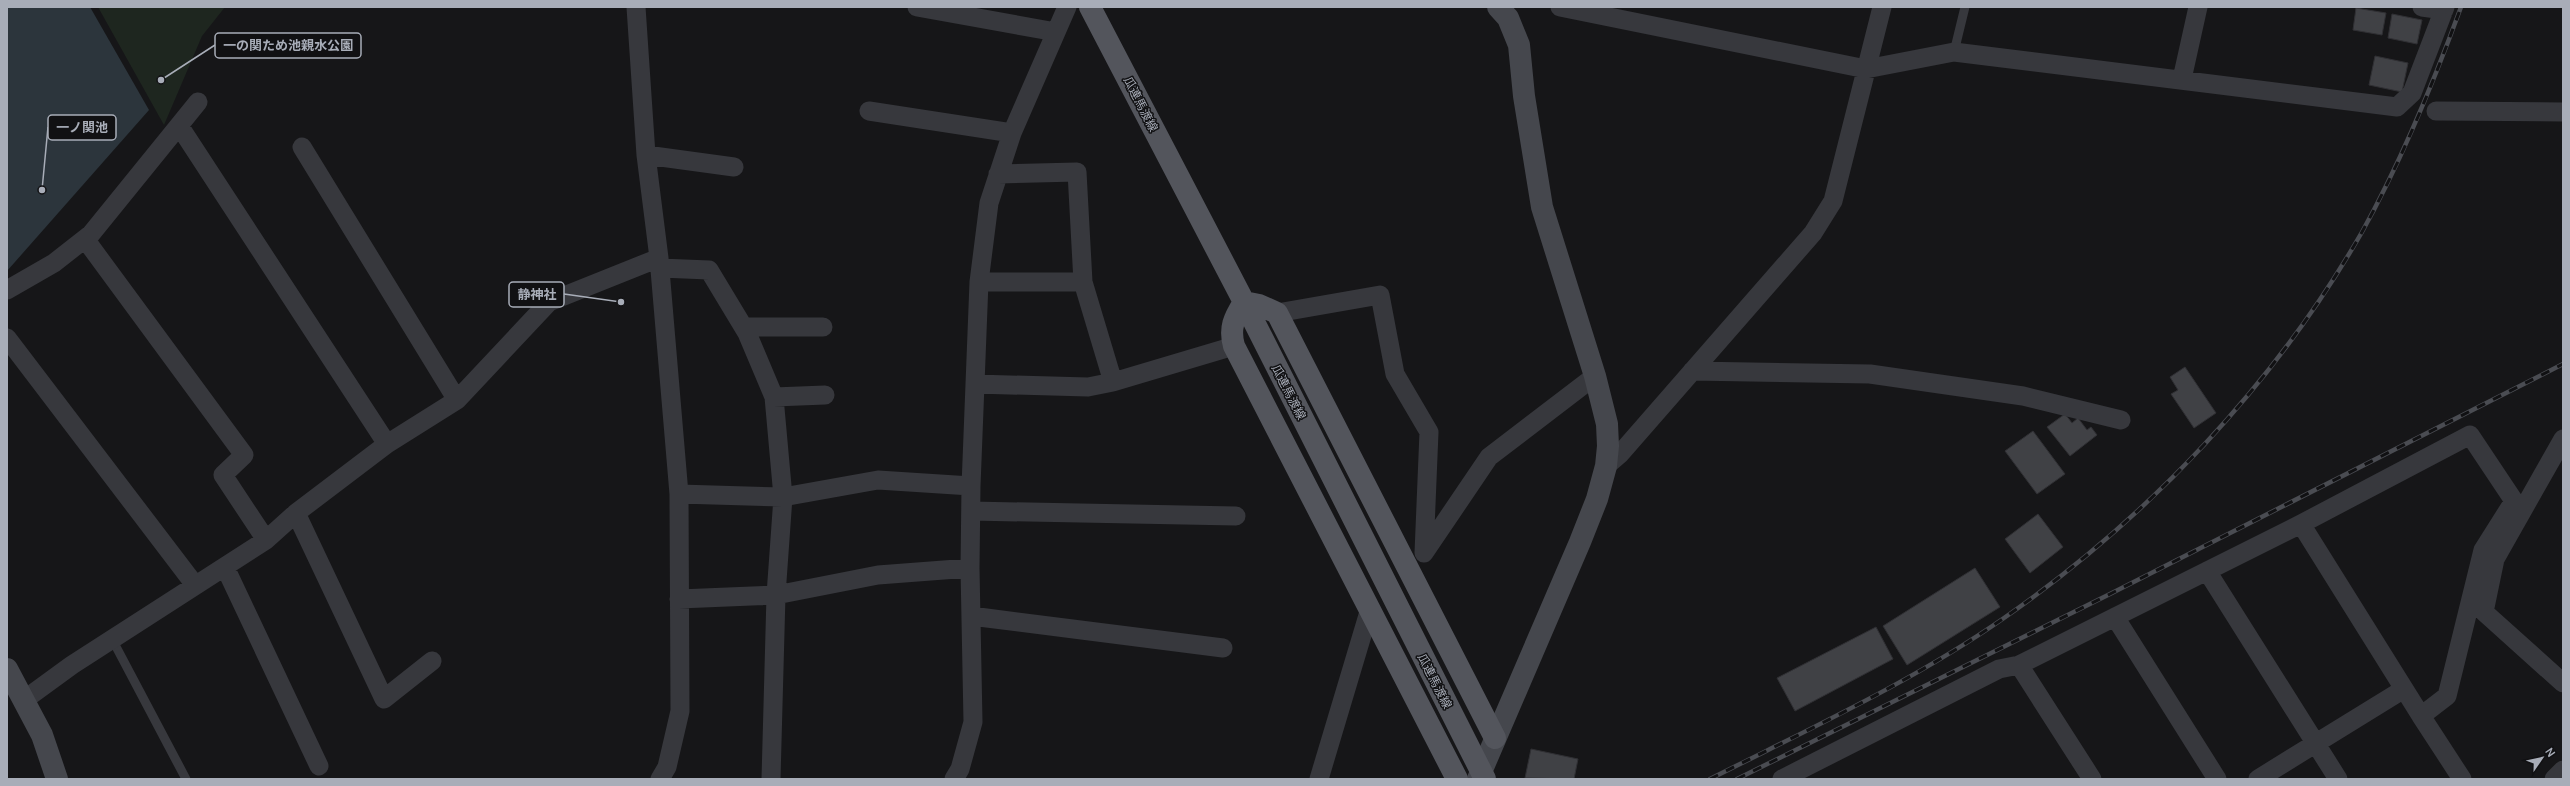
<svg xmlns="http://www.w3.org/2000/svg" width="2570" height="786" font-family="Manrope,'Noto Sans JP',sans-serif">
  <rect width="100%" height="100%" fill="#161618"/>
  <path fill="#1e261f" d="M 98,7 L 225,7 L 202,36 L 164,125 Z"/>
  <path fill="#2c353c" d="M 7,7 L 90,7 L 149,110 L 7,271 Z"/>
  <path fill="#404145" stroke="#303034" d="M 2356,8 L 2386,13 L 2382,35 L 2353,30 Z
    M 2392,14 L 2422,20 L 2417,44 L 2388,38 Z
    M 2375,56 L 2408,63 L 2402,92 L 2369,85 Z
    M 2185,367 L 2216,413 L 2194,428 L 2171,394 L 2178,390 L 2170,377 Z
    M 2065,414 L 2072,423 L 2078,418 L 2087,430 L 2091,427 L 2097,435 L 2070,456 L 2047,427 Z
    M 2033,431 L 2065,474 L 2037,494 L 2005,451 Z
    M 2038,514 L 2063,547 L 2030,573 L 2005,539 Z
    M 1975,568 L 2000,607 L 1907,665 L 1883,626 Z
    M 1876,627 L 1893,659 L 1795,711 L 1777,678 Z
    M 1531,749 L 1578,759 L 1574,779 L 1525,778 Z"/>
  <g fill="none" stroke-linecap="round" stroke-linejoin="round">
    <path stroke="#37383d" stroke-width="9" d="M 1954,52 L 1965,7
      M 112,639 L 186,779"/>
    <path stroke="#37383d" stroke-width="19" d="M 636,7 L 646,155 L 659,258 L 679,494 L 680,711 L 667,767 L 660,779
      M 917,7 L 1056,32
      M 1560,7 L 1866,69 L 1954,52 L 2397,107 L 2412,93 L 2445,7
      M 2422,7 L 2444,10
      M 2182,79 L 2198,7
      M 869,111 L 1012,133
      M 2436,111 L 2563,112
      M 180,127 L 387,444
      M 302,147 L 457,400
      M 646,155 L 734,167
      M 85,239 L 244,455 L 223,475 L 266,540
      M 660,268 L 709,270 L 747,333 L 774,397 L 783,497 L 679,494
      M 979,282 L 1083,282 L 1077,172 L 998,174
      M 1083,282 L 1113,382
      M 7,290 L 54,263 L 91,234 L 198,102
      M 1277,313 L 1380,295 L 1395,374 L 1429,432 L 1424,553 L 1489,457 L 1595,376
      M 744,327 L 823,327
      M 7,338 L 195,585
      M 1692,371 L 1870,374 L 2023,396 L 2121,420
      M 975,384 L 1088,387 L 1113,382 L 1234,346
      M 774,397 L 825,395
      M 2563,439 L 2495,559 L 2484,612 L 2563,683
      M 1606,466 L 1620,454 L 1813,233 L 1833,201 L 1882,7
      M 971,511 L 1236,516
      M 296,513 L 384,699 L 432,661
      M 2301,524 L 2421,716
      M 225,567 L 319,766
      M 2207,571 L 2338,779
      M 679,599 L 776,595 L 878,575 L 970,568
      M 971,616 L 1223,648
      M 2115,617 L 2217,779
      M 24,700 L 72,665 L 266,540 L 296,513 L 387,444 L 457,400 L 549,302 L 659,258
      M 771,779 L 776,595 L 783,497 L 878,480 L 971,486
      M 954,779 L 960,769 L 973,722 L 970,568 L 971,486 L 979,282 L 989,203 L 1012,133 L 1067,7
      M 1319,779 L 1369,612
      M 1782,779 L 1999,669 L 2019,665
      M 2092,779 L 2019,665 L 2301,524 L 2470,435 L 2514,501 L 2483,550 L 2447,696 L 2421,716 L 2462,779
      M 2258,779 L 2404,689
      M 2554,779 L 2563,770"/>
    <path stroke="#45474d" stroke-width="22" d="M 7,669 L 42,735 L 57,779
      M 1478,779 L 1580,542 L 1597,499 L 1606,466 L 1608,446 L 1607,424 L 1595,376 L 1542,207 L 1524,96 L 1519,45 L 1508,18 L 1498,7"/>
    <path stroke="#53555c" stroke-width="22" d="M 1090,7 L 1244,302 L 1485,779
      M 1244,302 C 1234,318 1229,328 1234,346 L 1457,779
      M 1244,302 L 1259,305 L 1277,313 L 1495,738"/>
    <g stroke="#4a4c52" stroke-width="4.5">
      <path id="rail" d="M 1710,779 C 1809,729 1912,682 2004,618 C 2148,518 2275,384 2362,232 C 2402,160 2433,84 2461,7
        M 1737,779 L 2110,594 L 2563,364"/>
    </g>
    <use href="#rail" stroke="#111113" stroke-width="3" stroke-dasharray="9" stroke-linecap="butt"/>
  </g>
  <g text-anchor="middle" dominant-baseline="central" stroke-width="3" stroke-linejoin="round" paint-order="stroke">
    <g font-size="12" fill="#a8adb8" stroke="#111113">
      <text transform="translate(1141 104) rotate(63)">瓜連馬渡線</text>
      <text transform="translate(1289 392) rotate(63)">瓜連馬渡線</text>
      <text transform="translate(1435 681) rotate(63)">瓜連馬渡線</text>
    </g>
  </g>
  <path fill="none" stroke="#a8adb8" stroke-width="1.5" d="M161 80L215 45M42 190L48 127M621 302L564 294"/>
  <g fill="#a8adb8" stroke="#111113" stroke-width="1.5">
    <circle cx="161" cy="80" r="4"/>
    <circle cx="42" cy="190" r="4"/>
    <circle cx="621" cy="302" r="4"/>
  </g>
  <g fill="#111113" stroke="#a8adb8" stroke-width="1.5">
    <rect x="215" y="33" width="146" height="25" rx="4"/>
    <rect x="48" y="115" width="68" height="25" rx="4"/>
    <rect x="509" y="282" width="55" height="25" rx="4"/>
  </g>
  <g font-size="13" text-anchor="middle" font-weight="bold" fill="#a8adb8">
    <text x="288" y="50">一の関ため池親水公園</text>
    <text x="82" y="132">一ノ関池</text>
    <text x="537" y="299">静神社</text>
  </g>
  <rect width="2570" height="786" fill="none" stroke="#a8adb8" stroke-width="16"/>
  <g transform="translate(2542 758) rotate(56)" stroke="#111113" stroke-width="3" paint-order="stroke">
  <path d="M0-3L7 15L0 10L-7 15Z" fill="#a8adb8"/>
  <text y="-6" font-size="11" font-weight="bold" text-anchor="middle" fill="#a8adb8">N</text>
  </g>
</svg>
